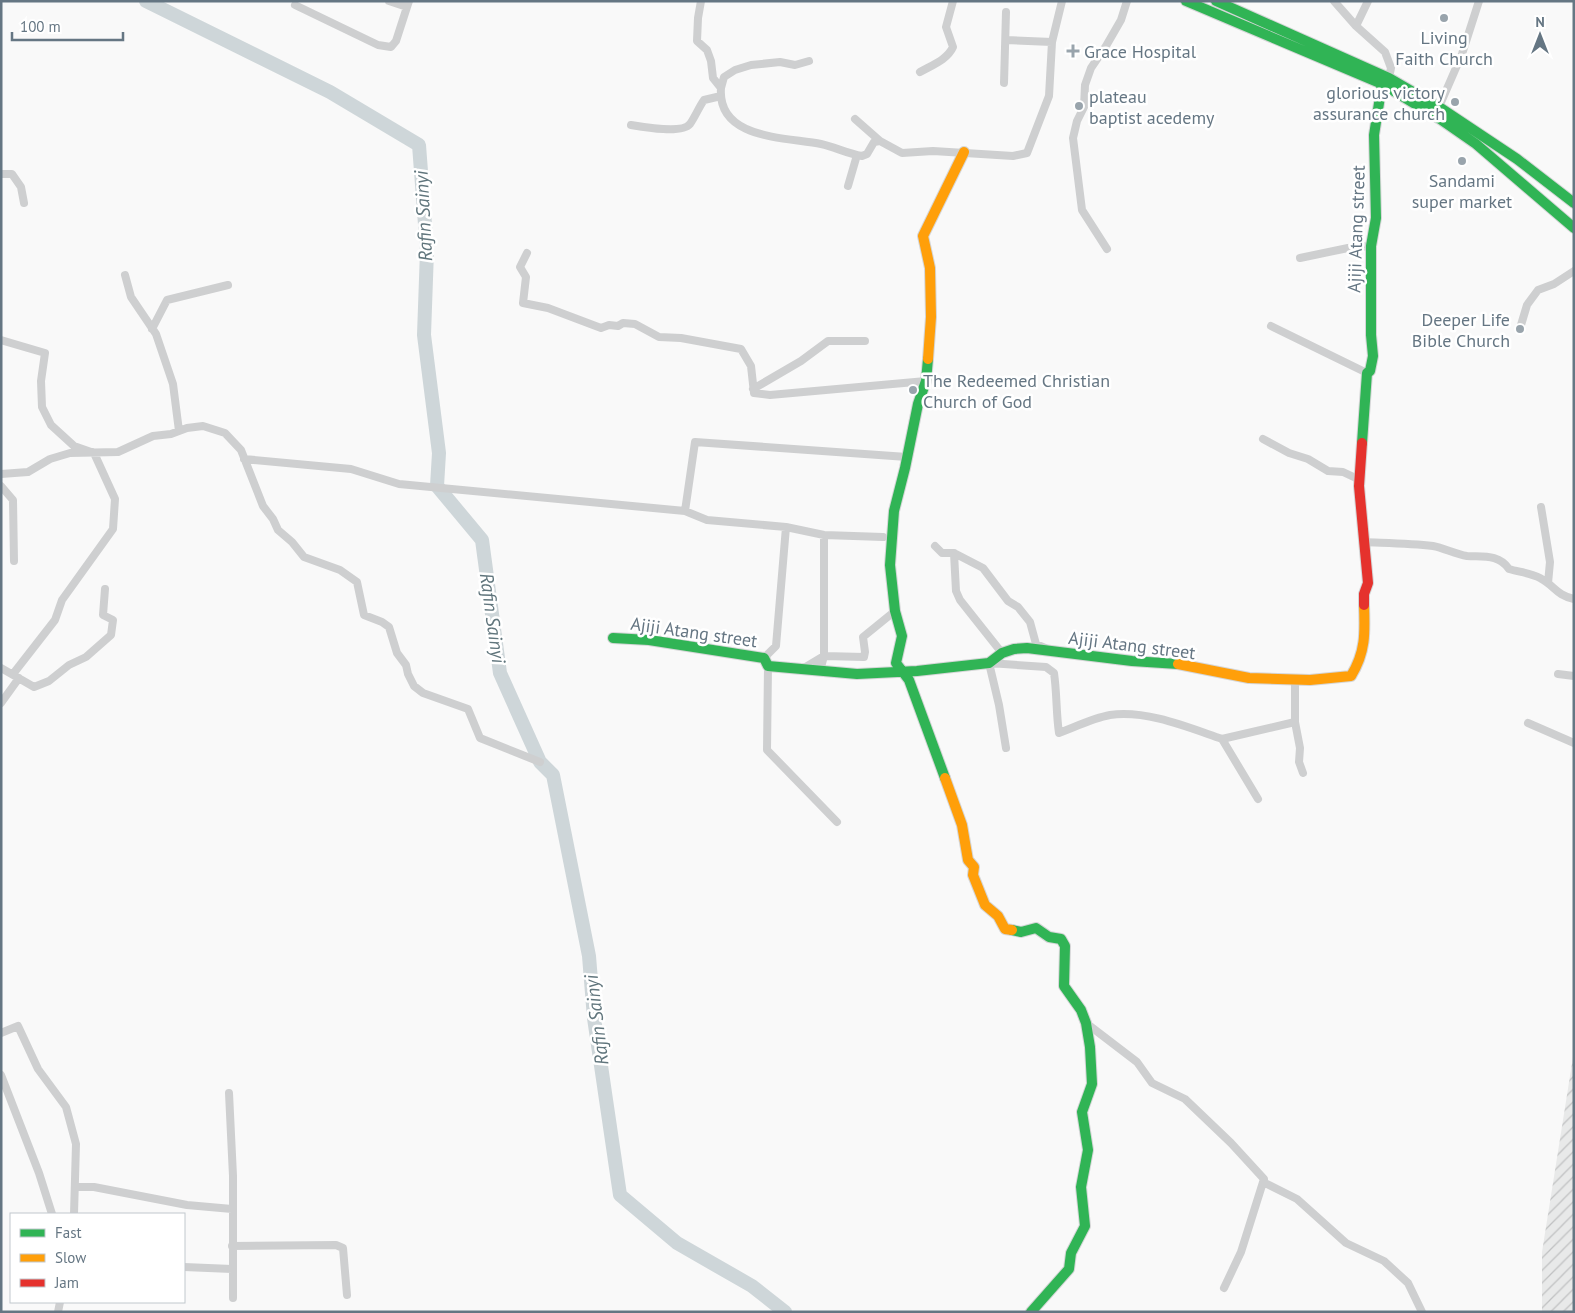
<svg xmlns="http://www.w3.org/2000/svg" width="1575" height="1313" font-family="'PT Sans',sans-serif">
  <defs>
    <pattern id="industrial-furrows" width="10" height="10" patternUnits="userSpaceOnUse" patternTransform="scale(1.25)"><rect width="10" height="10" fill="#e8e9e9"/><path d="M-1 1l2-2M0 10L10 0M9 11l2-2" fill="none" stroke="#c0c1c2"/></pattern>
  </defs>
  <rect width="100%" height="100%" fill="#f9f9f9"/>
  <path fill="url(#industrial-furrows)" d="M 1574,1051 L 1574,1312 L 1542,1312 L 1542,1252 Z"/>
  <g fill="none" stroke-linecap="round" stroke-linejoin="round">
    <path stroke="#ced6d9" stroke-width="14" d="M 146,1 L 330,92 L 419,145 L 427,251 L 424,335 L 439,453 L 437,486 L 482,540 L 500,673 L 540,762 L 553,775 L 589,956 L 594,1018 L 620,1195 L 677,1243 L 752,1286 L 785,1312"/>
    <g stroke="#d5d6d7" stroke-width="12">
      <path id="fast" d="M 1186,1 L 1382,84 L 1440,119 L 1476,144 L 1574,228
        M 1216,1 L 1389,78 L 1439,107 L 1517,159 L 1574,203
        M 928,359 L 926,381 L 918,404 L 905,468 L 894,511 L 890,565 L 895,611 L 902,636 L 896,663 L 909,680 L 945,778
        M 1362,443 L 1367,373 L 1370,371 L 1373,356 L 1371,335 L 1371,246 L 1376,218 L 1374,135 L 1382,84
        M 613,638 L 649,640 L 764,658 L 768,666 L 857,674 L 917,671 L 989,663 L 1002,653 L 1014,649 L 1027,648 L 1132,661 L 1178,664
        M 1012,930 L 1021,932 L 1036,928 L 1049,937 L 1061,939 L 1065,946 L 1064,986 L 1081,1010 L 1086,1023 L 1090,1047 L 1092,1084 L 1082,1112 L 1088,1150 L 1081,1187 L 1085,1226 L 1071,1253 L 1069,1269 L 1031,1312"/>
    </g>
    <g stroke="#d5d6d7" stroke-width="12">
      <path id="slow" d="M 928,359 L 931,317 L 930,268 L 923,236 L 964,152
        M 1178,664 L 1249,678 L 1310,680 L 1351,676 C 1366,652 1365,632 1364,605
        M 945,778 L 962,825 L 968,860 L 974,867 L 973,875 L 985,905 L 998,916 L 1005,929 L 1012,930"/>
    </g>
    <g stroke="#d5d6d7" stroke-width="12">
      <path id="jam" d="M 1362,443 L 1359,486 L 1368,583 L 1364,594 L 1364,605"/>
    </g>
    <path stroke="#cecfd0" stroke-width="8" d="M 389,1 L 407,7 L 409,1
      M 701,1 L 698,18 L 697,41 L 707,50 L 711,61 L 713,78 L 721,88 C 717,140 787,137 821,144 C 835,147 848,154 862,156 L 867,154 L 874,142 L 880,141 L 902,153 L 933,151 L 1013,156 L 1027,153 L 1049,96 L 1052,42 L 1062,1
      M 1334,1 L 1356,26 L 1385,52 L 1391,68 L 1389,78
      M 295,5 L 378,45 L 391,47 L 396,41 L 407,7
      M 1356,26 L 1368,1
      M 1006,40 L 1052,42
      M 920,72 C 932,65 947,60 953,47 L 946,27 L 953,1
      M 1004,83 L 1006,12
      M 721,88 L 724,77 L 735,70 L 751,65 L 780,62 L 795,65 L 809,61
      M 1439,107 L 1462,54 L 1479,1
      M 855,119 L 880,141
      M 631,125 C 643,127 682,134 690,124 C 695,117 699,107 704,100 L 721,96
      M 1,174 L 12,174 L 21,187 L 24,203
      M 848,186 L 857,155
      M 1107,249 L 1082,210 L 1073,138 L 1077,121 L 1084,107 L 1085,85 L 1091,68 L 1106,46 L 1121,20 L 1127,1
      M 527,253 L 520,267 L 526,277 L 523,303 L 548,308 L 601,328 L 609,325 L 618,326 L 623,323 L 635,324 L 659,337 L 681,338 L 741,349 L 751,366 L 754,393 L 770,395 L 926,381
      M 1300,258 L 1348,248 L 1371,246
      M 125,275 L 131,297 L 156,334 L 173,384 L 179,431
      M 1521,325 L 1527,305 L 1538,290 L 1554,284 L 1574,271
      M 1271,326 L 1367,373
      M 152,329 L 167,300 L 228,285
      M 1,340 L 45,353 L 41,381 L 42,407 L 51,425 L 74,446 L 94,453 L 115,499 L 113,529 L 62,600 L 55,620 L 13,674
      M 753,389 L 801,361 L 828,341 L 865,341
      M 1263,439 L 1289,453 L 1308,459 L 1328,471 L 1343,472 L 1360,480
      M 244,459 L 351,469 L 399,484 L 685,511 L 707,520 L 786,527 L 824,535 L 883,537
      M 1,474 L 28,472 L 50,459 L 70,453 L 118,452 L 153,436 L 171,434 L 187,428 L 203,426 L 225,433 L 241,450 L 263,506 L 273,519 L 278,530 L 292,542 L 304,557 L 340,570 L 357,582 L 364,615 L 382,622 L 389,627 L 397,653 L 406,665 L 408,674 L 414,686 L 423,693 L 468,709 L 480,738 L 540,762
      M 1,486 L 13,500 L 14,561
      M 1541,507 L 1550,562 L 1548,583
      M 685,511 L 695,442 L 907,457
      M 1363,542 C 1386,543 1410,543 1433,546 C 1444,548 1455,554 1467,556 C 1483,557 1499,554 1509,569 C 1519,572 1531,573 1540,578 C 1555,586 1556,595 1574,599
      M 935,546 L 942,553 L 954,553 L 983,568 L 1008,601 L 1018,607 L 1030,622 L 1036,644 L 1045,648
      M 954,553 L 956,591 L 960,600 L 1002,653
      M 764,658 L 776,646 L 786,527
      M 768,666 L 767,750 L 837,822
      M 1,668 L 34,687 L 49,681 L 69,665 L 86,657 L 111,635 L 113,620 L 103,615 L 105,589
      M 804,668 L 824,656 L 864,657 L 865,652 L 863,637 L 895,611
      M 820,671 L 824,656 L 824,535
      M 1558,674 L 1574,676
      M 1,703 L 19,678
      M 1295,722 L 1300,748 L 1299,762 L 1303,773
      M 1528,723 L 1574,743
      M 1222,739 L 1295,722 L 1295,679
      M 1006,748 L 999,705 L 989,663 L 1046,667 L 1054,673 C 1057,693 1056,713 1059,733 C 1075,727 1093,718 1110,715 C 1147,710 1187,727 1222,739 L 1258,799
      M 1086,1023 L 1137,1062 L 1152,1083 L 1185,1099 L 1231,1143 L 1264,1179 L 1241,1252 L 1224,1288
      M 1,1033 L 18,1026 L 38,1069 L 66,1107 L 76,1144 L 74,1214
      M 1,1075 L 39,1173 L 52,1214
      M 229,1093 L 233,1176 L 233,1298
      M 1263,1182 L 1297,1199 L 1346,1243 L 1384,1261 L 1408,1283 L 1422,1312
      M 75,1187 L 94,1187 L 187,1205 L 232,1209
      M 232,1246 L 336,1245 L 343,1248 L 347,1295
      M 184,1267 L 232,1269
      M 58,1312 L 60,1302"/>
    <use href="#fast" stroke="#30b455" stroke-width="10"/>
    <use href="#slow" stroke="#ff9f0a" stroke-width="10"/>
    <use href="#jam" stroke="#e5322d" stroke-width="10"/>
  </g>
  <g fill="#99a4ac" stroke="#fff" stroke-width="2">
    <circle cx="1444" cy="18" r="5"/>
    <path d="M1070.5 43.5h5v5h5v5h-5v5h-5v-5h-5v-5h5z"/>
    <circle cx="1455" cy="102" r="5"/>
    <circle cx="1079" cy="106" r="5"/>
    <circle cx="1462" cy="161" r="5"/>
    <circle cx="1520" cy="329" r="5"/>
    <circle cx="913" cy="390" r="5"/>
  </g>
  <g text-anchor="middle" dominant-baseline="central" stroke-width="5" stroke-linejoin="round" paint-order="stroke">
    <g font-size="18" fill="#657683" stroke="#fff" text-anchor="start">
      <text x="1444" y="37" text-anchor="middle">Living<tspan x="1444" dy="21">Faith Church</tspan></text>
      <text x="1084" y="51">Grace Hospital</text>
      <text x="1445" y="92" text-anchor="end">glorious victory<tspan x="1445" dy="21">assurance church</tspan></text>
      <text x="1089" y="96">plateau<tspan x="1089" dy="21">baptist acedemy</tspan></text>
      <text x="1462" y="180" text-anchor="middle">Sandami<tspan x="1462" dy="21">super market</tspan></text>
      <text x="1510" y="319" text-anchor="end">Deeper Life<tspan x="1510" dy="21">Bible Church</tspan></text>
      <text x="923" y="380">The Redeemed Christian<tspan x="923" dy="21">Church of God</tspan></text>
    </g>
    <g font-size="18" fill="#657683" stroke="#fff">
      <text transform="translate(1356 229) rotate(-88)">Ajiji Atang street</text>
      <text transform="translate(694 632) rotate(8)">Ajiji Atang street</text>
      <text transform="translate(1132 645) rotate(7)">Ajiji Atang street</text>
    </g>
    <g font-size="19" font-style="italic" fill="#60757c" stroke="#fff">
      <text transform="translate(423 216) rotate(-93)">Rafin Sainyi</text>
      <text transform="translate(493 618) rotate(82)">Rafin Sainyi</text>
      <text transform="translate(596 1020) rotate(-97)">Rafin Sainyi</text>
    </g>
  </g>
  <rect width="1575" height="1313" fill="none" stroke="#657683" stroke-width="5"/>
  <rect x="10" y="1213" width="175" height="90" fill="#ffffff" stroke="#c1c8cd"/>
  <rect x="20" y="1229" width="25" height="8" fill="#30b455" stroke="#c1c8cd"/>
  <text x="55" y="1238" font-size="15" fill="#657683">Fast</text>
  <rect x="20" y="1254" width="25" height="8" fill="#ff9f0a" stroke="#c1c8cd"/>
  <text x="55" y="1263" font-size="15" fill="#657683">Slow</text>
  <rect x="20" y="1279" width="25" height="8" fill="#e5322d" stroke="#c1c8cd"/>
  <text x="55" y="1288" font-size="15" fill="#657683">Jam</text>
  <g transform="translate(1540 35)" stroke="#ffffff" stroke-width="4" paint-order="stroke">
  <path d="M0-4L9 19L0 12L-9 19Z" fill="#657683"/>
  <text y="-8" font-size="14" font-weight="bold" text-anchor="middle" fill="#657683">N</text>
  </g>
  <path d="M12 32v8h111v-8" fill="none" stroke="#657683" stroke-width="2.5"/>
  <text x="20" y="32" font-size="15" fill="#657683" stroke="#ffffff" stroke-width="4" paint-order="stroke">100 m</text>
</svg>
